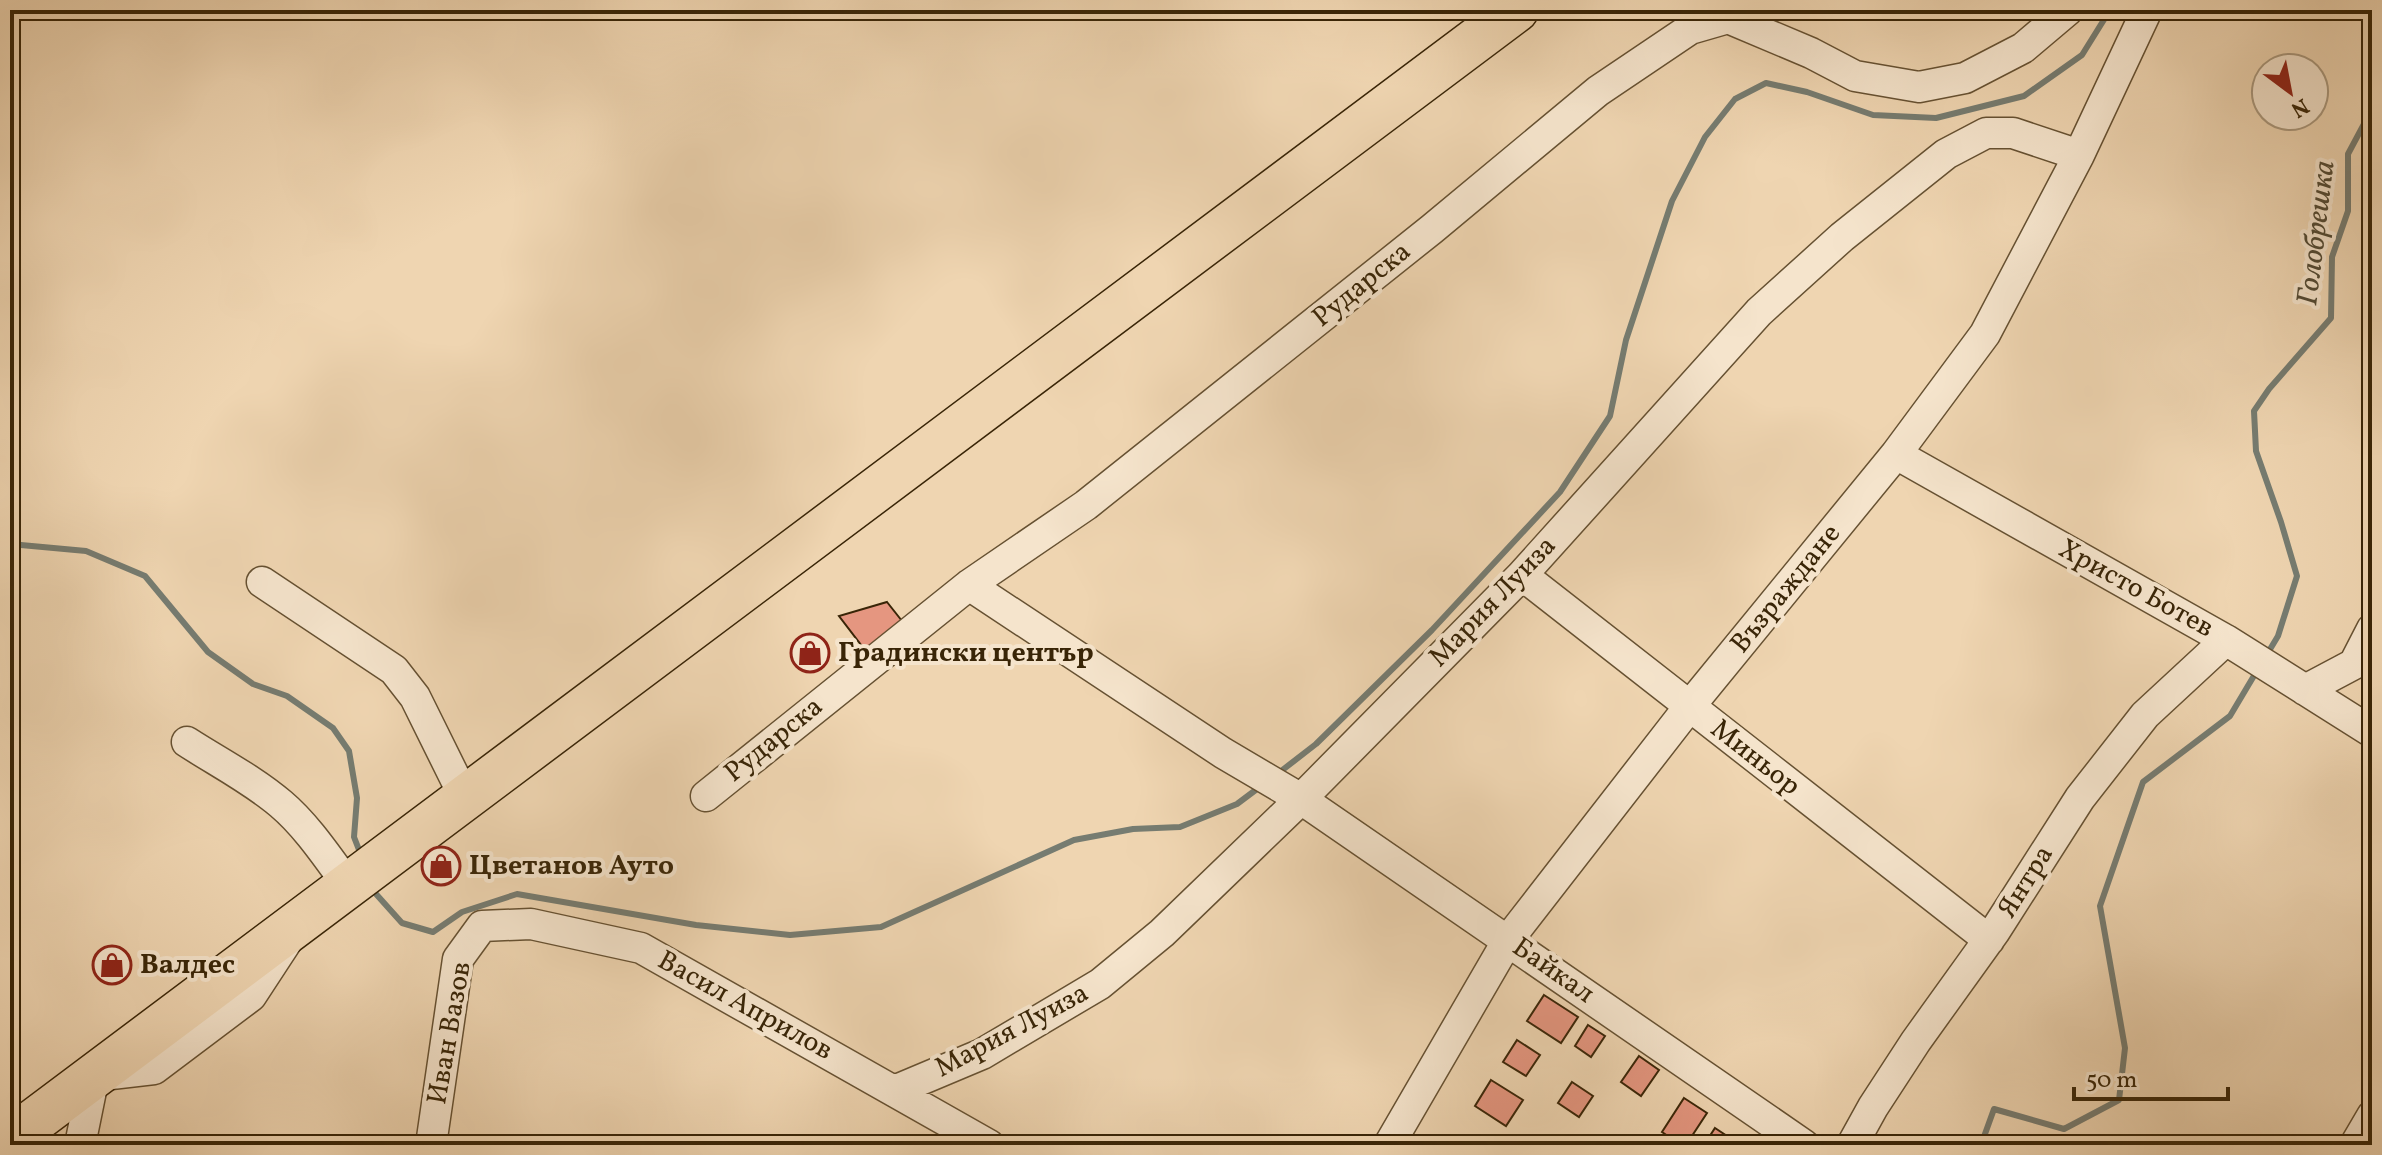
<svg xmlns="http://www.w3.org/2000/svg" width="2382" height="1155" font-family="Vollkorn,serif">
  <rect width="100%" height="100%" fill="#efd5b1"/>
  <filter id="stains"><feTurbulence type="fractalNoise" baseFrequency=".0025" numOctaves="4"/><feColorMatrix values="0 0 0 0 .2 0 0 0 0 .09 0 0 0 0 .02 0 0 0 .5 -.17"/></filter>
  <radialGradient id="worn" r=".72"><stop offset=".6" stop-color="#630" stop-opacity="0"/><stop offset="1" stop-color="#630" stop-opacity=".3"/></radialGradient>
  <g fill="none" stroke-linecap="round" stroke-linejoin="round">
    <path stroke="#767c71" stroke-width="6" d="M 10,544 L 86,551 L 145,576 L 208,652 L 253,684 L 287,696 L 333,728 L 349,751 L 357,798 L 354,837 L 361,855
      M 2266,656 L 2278,636 L 2297,576 L 2281,522 L 2256,451 L 2254,411 L 2269,389 L 2331,318 L 2332,257 L 2348,211 L 2348,154 L 2372,109
      M 1276,775 L 1316,744 L 1432,630 L 1560,492 L 1610,416 L 1626,340 L 1672,201 L 1705,137 L 1735,99 L 1766,83 L 1807,92 L 1873,115 L 1936,118 L 2024,96 L 2082,55 L 2110,10
      M 373,888 L 376,894 L 402,923 L 433,932 L 462,912 L 517,894 L 696,925 L 790,935 L 881,927 L 1074,840 L 1133,829 L 1180,827 L 1237,804 L 1261,786
      M 1981,1145 L 1994,1109 L 2064,1129 L 2119,1100 L 2125,1048 L 2100,906 L 2143,782 L 2230,716 L 2258,669"/>
  </g>
  <path fill="#e59680" stroke="#392507" stroke-width="2" d="M 887,602 L 902,621 L 865,650 L 839,616 Z
    M 1544,995 L 1578,1017 L 1561,1043 L 1527,1021 Z
    M 1588,1025 L 1605,1036 L 1591,1057 L 1575,1046 Z
    M 1517,1040 L 1540,1055 L 1526,1076 L 1503,1062 Z
    M 1639,1056 L 1659,1070 L 1641,1096 L 1621,1082 Z
    M 1491,1080 L 1523,1100 L 1506,1126 L 1475,1106 Z
    M 1572,1082 L 1593,1096 L 1579,1117 L 1558,1103 Z
    M 1684,1098 L 1707,1113 L 1686,1145 L 1681,1145 L 1662,1132 Z
    M 1715,1128 L 1739,1144 L 1738,1145 L 1704,1145 Z"/>
  <g fill="none" stroke-linecap="round" stroke-linejoin="round">
    <g stroke="#665132" stroke-width="33">
      <path id="minor" d="M 1896,454 L 2226,640 L 2372,732
        M 1522,575 L 1989,940
        M 262,582 L 394,670 L 415,697 L 465,798
        M 969,585 L 1223,753 L 1301,799 L 1804,1145
        M 2305,690 L 2354,664 L 2372,629
        M 187,742 C 218,762 253,780 281,804 C 307,826 328,858 348,885
        M 706,796 L 969,585 L 1086,505 L 1432,229 L 1598,91 L 1690,29 L 1728,18 L 1811,53 L 1855,76 L 1919,87 L 1965,78 L 2023,48 L 2068,10
        M 894,1091 L 982,1054 L 1100,984 L 1162,933 L 1301,799 L 1522,575 L 1759,312 L 1842,237 L 1946,154 L 1986,133 L 2013,133 L 2079,155
        M 80,1145 L 94,1076 L 154,1069 L 251,996 L 287,941
        M 431,1145 L 458,959 L 482,926 L 531,924 L 641,948 L 989,1145
        M 1389,1145 L 1508,940 L 1689,707 L 1896,454 L 1985,334 L 2079,155 L 2147,10
        M 1852,1145 L 1873,1107 L 1916,1041 L 1995,931 L 2080,798 L 2145,715 L 2226,640
        M 2355,1145 L 2372,1116"/>
    </g>
    <g stroke="#392507" stroke-width="47">
      <path id="highway" d="M 10,1139 L 1516,10"/>
    </g>
    <use href="#minor" stroke="#f5e4cc" stroke-width="30"/>
    <use href="#highway" stroke="#efd5b1" stroke-width="44"/>
  </g>
  <defs>
    <g id="shop-ring" transform="scale(2)"><circle r="9.5" fill="#f5e4cc" stroke="#8f2418" stroke-width="1.5"/><path d="M-5-2.5h2.3a2.7 3.5 0 0 1 5.4 0H5L5.5 6h-11ZM-1.5-2.5h3a1.5 2.3 0 0 0-3 0Z" fill="#8f2418"/></g>
  </defs>
  <g fill-rule="evenodd">
    <use href="#shop-ring" x="810" y="653"/>
    <use href="#shop-ring" x="441" y="866"/>
    <use href="#shop-ring" x="112" y="965"/>
  </g>
  <g text-anchor="middle" dominant-baseline="central" stroke-width="8" stroke-linejoin="round" paint-order="stroke">
    <g font-size="28" fill="#392507" stroke="#f5e4cc">
      <text transform="translate(1362 285) rotate(-39)">Рударска</text>
      <text transform="translate(1786 589) rotate(-51)">Възраждане</text>
      <text transform="translate(2136 589) rotate(29)">Христо Ботев</text>
      <text transform="translate(1493 602) rotate(-46)">Мария Луиза</text>
      <text transform="translate(774 740) rotate(-39)">Рударска</text>
      <text transform="translate(1755 758) rotate(38)">Миньор</text>
      <text transform="translate(2026 882) rotate(-58)">Янтра</text>
      <text transform="translate(1553 971) rotate(35)">Байкал</text>
      <text transform="translate(745 1006) rotate(29)">Васил Априлов</text>
      <text transform="translate(1012 1031) rotate(-28)">Мария Луиза</text>
      <text transform="translate(450 1033) rotate(-80)">Иван Вазов</text>
    </g>
    <g font-size="28" font-weight="bold" fill="#392507" stroke="#f5e4cc" text-anchor="start">
      <text x="838" y="653">Градински център</text>
      <text x="469" y="866">Цветанов Ауто</text>
      <text x="140" y="965">Валдес</text>
    </g>
    <g font-size="30" font-style="italic" fill="#524933" stroke="#f5e4cc">
      <text transform="translate(2317 233) rotate(-83)">Голобрешка</text>
    </g>
  </g>
  <rect width="2382" height="1155" fill="none" stroke="#efd5b1" stroke-width="40"/>
  <rect x="12" y="12" width="2358" height="1131" fill="none" stroke="#392507" stroke-width="4"/>
  <rect x="20" y="20" width="2342" height="1115" fill="none" stroke="#392507" stroke-width="2"/>
  <g transform="translate(2290 92) rotate(148)"><circle r="38" fill="#f5e4cc" stroke="#aa987d" stroke-width="2"/>
  <path d="M0-6L14 30L0 20L-14 30Z" fill="#8f2418"/>
  <text y="-12" font-size="22" font-weight="bold" text-anchor="middle" fill="#392507">N</text>
  </g>
  <path d="M2074 1087v12h154v-12" fill="none" stroke="#392507" stroke-width="4"/>
  <text x="2086" y="1087" font-size="24" fill="#392507" stroke="#f5e4cc" stroke-width="6" paint-order="stroke">50 m</text>
  <rect width="100%" height="100%" filter="url(#stains)"/>
  <rect width="100%" height="100%" fill="url(#worn)"/>
</svg>
